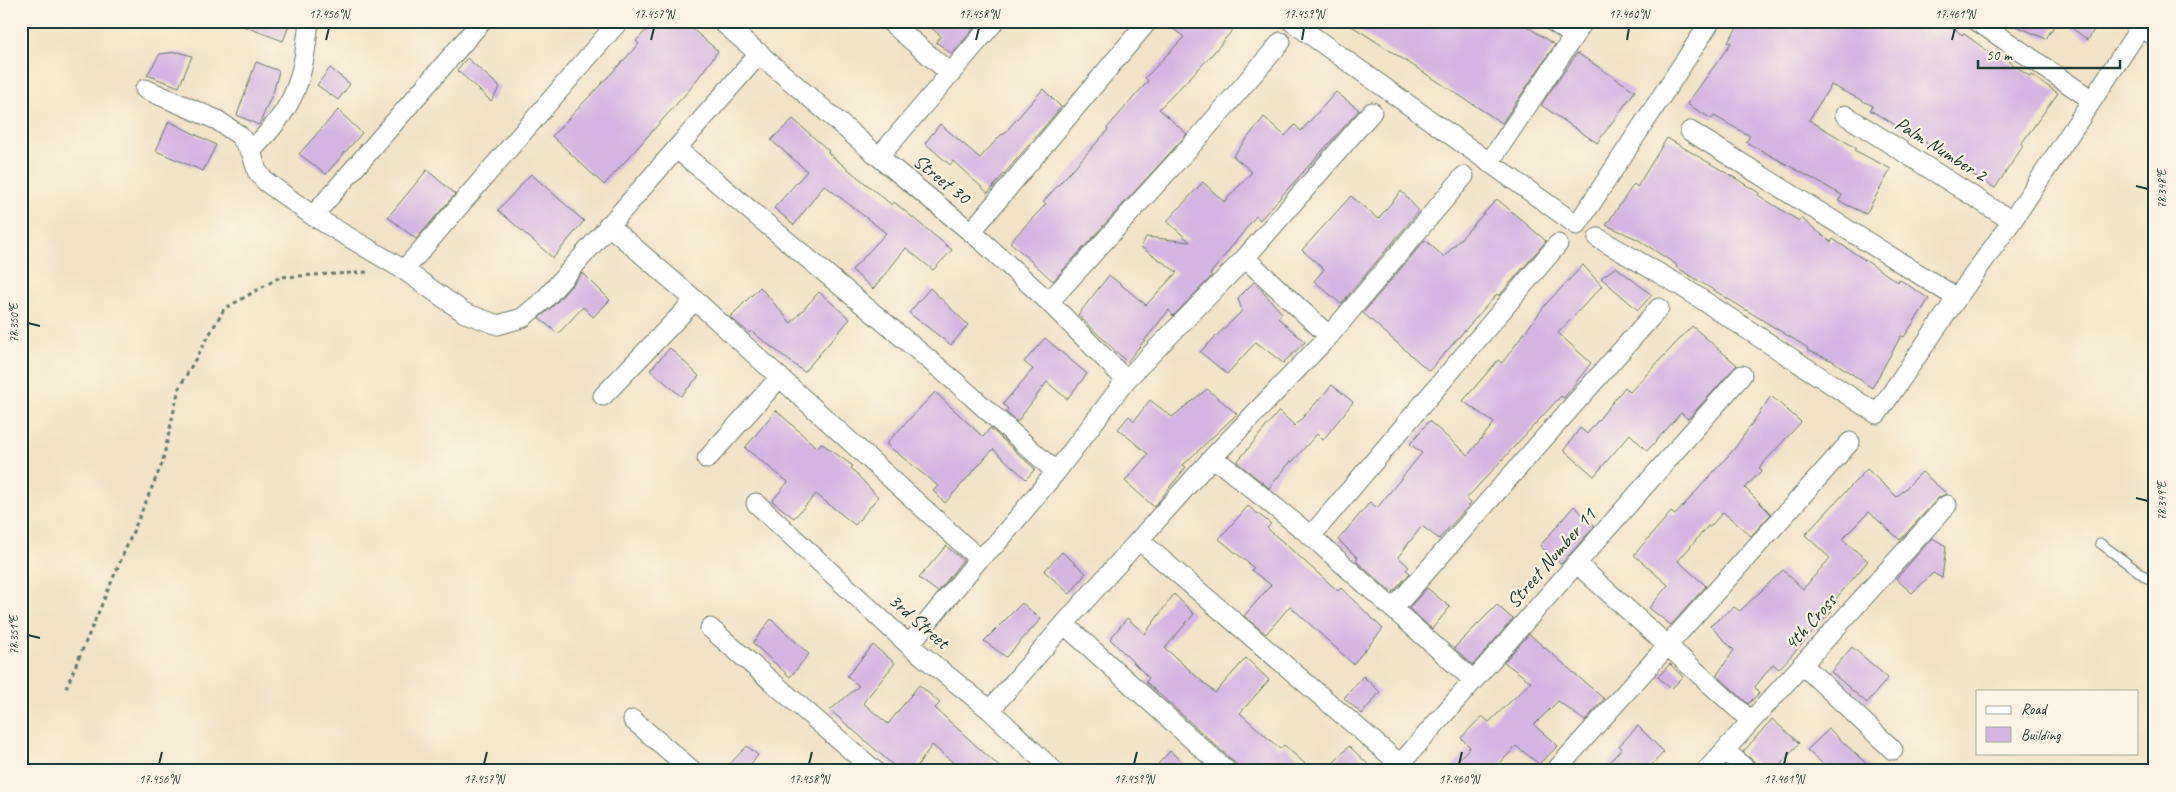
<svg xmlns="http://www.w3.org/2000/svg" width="2176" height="792" font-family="Caveat,sans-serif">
  <rect width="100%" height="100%" fill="#fcf5e5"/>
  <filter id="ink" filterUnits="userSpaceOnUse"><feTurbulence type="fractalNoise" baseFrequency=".02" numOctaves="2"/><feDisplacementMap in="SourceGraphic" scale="10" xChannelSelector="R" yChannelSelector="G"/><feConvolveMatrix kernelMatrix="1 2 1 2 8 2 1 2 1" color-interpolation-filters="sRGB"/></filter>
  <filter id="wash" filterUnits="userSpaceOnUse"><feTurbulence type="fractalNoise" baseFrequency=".0096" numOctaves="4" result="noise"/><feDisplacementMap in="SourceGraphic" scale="20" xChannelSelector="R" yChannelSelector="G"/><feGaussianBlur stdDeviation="1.12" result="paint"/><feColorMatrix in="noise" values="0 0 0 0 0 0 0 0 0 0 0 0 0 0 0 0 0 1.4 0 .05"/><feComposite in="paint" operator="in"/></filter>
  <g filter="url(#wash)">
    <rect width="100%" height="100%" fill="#f2e3c6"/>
    <g id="blocks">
      <path fill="#d5b5e3" d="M 235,21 L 291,21 L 283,41 L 235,23 Z
        M 655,21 L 683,21 L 718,51 L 690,89 L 604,185 L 552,136 L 639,44 L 636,41 Z
        M 923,21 L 969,21 L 975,27 L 952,54 L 936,42 L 941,36 Z
        M 1163,21 L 1240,21 L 1210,57 L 1159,109 L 1187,134 L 1053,281 L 1010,242 L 1046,204 L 1043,202 L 1108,130 L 1107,128 L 1148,81 L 1145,78 L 1184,37 Z
        M 1344,21 L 1519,21 L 1555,45 L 1502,123 Z
        M 1741,21 L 1945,21 L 1962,35 L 1963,33 L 1996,57 L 1998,53 L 2030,77 L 2031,75 L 2058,93 L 2021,144 L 2023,146 L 1995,188 L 1936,153 L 1938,150 L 1870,110 L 1873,106 L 1831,85 L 1809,120 L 1856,148 L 1854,150 L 1891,169 L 1866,214 L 1839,201 L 1842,195 L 1746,142 L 1750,136 L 1714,116 L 1712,119 L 1687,104 L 1731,43 L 1728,42 Z
        M 2005,21 L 2057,21 L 2046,39 Z
        M 2062,21 L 2099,21 L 2088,40 Z
        M 178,52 L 192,56 L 179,87 L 147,75 L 160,54 Z
        M 1577,53 L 1635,91 L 1597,143 L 1541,105 Z
        M 467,58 L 500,87 L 491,101 L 457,70 Z
        M 256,62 L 279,71 L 274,90 L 259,125 L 237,115 Z
        M 330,68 L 350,84 L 338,100 L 317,85 Z
        M 1043,89 L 1061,107 L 988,193 L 953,161 L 950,165 L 925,143 L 940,124 L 980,158 L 1002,134 L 1003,135 Z
        M 1336,92 L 1359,110 L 1260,220 L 1256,216 L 1210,274 L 1212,276 L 1173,316 L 1169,310 L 1127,362 L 1078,315 L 1109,275 L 1146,305 L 1177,272 L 1141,247 L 1146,237 L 1190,242 L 1167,221 L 1203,182 L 1224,202 L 1252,172 L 1233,156 L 1264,117 L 1285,136 L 1295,125 L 1301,131 Z
        M 338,110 L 362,133 L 326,174 L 299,154 Z
        M 793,119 L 829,151 L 828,153 L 892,205 L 894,202 L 952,250 L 933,270 L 906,248 L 873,289 L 852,270 L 886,233 L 824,185 L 794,225 L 774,208 L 807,171 L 771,140 Z
        M 169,121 L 216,145 L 203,171 L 156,151 Z
        M 1667,138 L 1735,178 L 1759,193 L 1758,195 L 1799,221 L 1801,218 L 1831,242 L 1833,239 L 1898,282 L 1899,279 L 1929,299 L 1904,337 L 1901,336 L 1872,388 L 1833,361 L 1807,350 L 1808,348 L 1676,267 L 1677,265 L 1637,239 L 1606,225 L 1634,184 L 1637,187 Z
        M 427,170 L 455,194 L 416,239 L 388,217 Z
        M 531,174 L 584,221 L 553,258 L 498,210 Z
        M 1401,191 L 1419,211 L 1341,304 L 1314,281 L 1324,269 L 1302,250 L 1351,196 L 1378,219 Z
        M 1497,199 L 1546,241 L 1499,296 L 1497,294 L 1429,371 L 1363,313 L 1425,240 L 1444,257 Z
        M 1583,265 L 1602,286 L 1558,333 L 1591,363 L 1564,398 L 1561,396 L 1466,499 L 1471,503 L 1439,539 L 1422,526 L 1398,557 L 1409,567 L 1406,570 L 1410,573 L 1392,593 L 1356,561 L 1358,558 L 1338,540 L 1370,502 L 1377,508 L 1422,453 L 1410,444 L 1429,421 L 1468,455 L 1494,423 L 1463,401 L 1498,360 L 1502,363 L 1546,304 Z
        M 1616,267 L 1652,295 L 1638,310 L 1601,278 Z
        M 583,273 L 610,300 L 593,317 L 583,307 L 558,334 L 539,318 L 553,306 Z
        M 1254,282 L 1282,313 L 1278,318 L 1305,342 L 1283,363 L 1256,342 L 1227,374 L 1200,352 L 1242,311 L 1238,298 Z
        M 760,287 L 791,323 L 819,292 L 850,319 L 804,372 L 751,331 L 749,333 L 730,317 Z
        M 930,288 L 968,325 L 951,345 L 909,313 Z
        M 1692,326 L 1737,365 L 1688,419 L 1681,413 L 1647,451 L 1630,434 L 1594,476 L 1564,450 L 1580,428 L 1587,434 L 1625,387 L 1630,392 Z
        M 1045,338 L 1087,374 L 1067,399 L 1047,382 L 1017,422 L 1006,412 L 1008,409 L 1003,404 L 1033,369 L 1024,362 Z
        M 670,348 L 699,376 L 681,396 L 650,370 Z
        M 1332,385 L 1353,402 L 1323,440 L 1317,434 L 1292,462 L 1291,461 L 1269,488 L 1237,462 L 1279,411 L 1295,426 Z
        M 1207,389 L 1237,414 L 1183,465 L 1186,467 L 1154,507 L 1125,481 L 1148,454 L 1118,429 L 1129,416 L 1134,421 L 1150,400 L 1172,417 Z
        M 935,392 L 983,437 L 990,428 L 1035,469 L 1026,479 L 993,449 L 945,503 L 933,491 L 938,486 L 886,444 Z
        M 1771,396 L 1801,422 L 1759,468 L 1762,470 L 1745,488 L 1771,514 L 1751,536 L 1723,512 L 1710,527 L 1708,526 L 1678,561 L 1706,586 L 1671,625 L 1649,608 L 1668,585 L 1634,555 L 1671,512 L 1675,515 L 1735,448 Z
        M 776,410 L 817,448 L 821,443 L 853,466 L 851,468 L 878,497 L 855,525 L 816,494 L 794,518 L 772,501 L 788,482 L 745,448 Z
        M 1867,469 L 1897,497 L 1922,472 L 1947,494 L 1939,497 L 1900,540 L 1869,512 L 1842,539 L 1868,561 L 1827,609 L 1831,612 L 1779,669 L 1773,664 L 1755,687 L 1759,693 L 1748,704 L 1717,675 L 1734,650 L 1710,626 L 1734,607 L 1740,611 L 1783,570 L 1803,589 L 1830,558 L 1805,535 Z
        M 1248,506 L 1271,524 L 1267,528 L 1338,591 L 1341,588 L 1383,629 L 1353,664 L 1290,606 L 1266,634 L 1244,616 L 1271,585 L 1251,570 L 1254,568 L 1219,539 Z
        M 1574,506 L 1595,526 L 1561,564 L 1540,546 Z
        M 1932,538 L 1946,546 L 1942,578 L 1933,573 L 1912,593 L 1896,579 Z
        M 946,546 L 963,560 L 938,592 L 919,578 Z
        M 1062,552 L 1086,573 L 1070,594 L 1044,571 Z
        M 1427,588 L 1450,607 L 1432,629 L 1409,608 Z
        M 1174,594 L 1194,614 L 1165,648 L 1215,693 L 1246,658 L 1269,680 L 1240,713 L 1280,749 L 1284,745 L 1313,771 L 1244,771 L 1146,682 L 1149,678 L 1110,639 L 1127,618 L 1145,634 Z
        M 1022,603 L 1041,619 L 1006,657 L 984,641 Z
        M 1497,605 L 1513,619 L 1473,665 L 1454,648 Z
        M 771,619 L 809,654 L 790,677 L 753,643 Z
        M 1529,634 L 1604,699 L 1585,721 L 1558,701 L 1534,725 L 1558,746 L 1539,764 L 1516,746 L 1493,771 L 1448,771 L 1470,747 L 1461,738 L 1482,716 L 1489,722 L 1531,682 L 1504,662 Z
        M 873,645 L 895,663 L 863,703 L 888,724 L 919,685 L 940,703 L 935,708 L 1004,771 L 963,771 L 932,745 L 914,771 L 900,771 L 830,710 L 859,686 L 847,676 Z
        M 1852,647 L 1888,678 L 1867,703 L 1831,672 Z
        M 1670,664 L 1683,677 L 1671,689 L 1658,677 Z
        M 1363,676 L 1380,692 L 1362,714 L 1344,698 Z
        M 1772,719 L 1799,743 L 1775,771 L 1765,771 L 1743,752 Z
        M 1638,726 L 1664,752 L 1646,771 L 1602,771 L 1622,748 L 1619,746 Z
        M 1829,729 L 1874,771 L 1831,771 L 1807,750 Z
        M 747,746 L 758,755 L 745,771 L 723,771 Z
        M 1349,746 L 1375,771 L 1326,771 Z
        M 1170,751 L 1192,771 L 1152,771 Z"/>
    </g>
  </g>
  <g filter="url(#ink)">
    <use href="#blocks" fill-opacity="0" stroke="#697767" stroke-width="1"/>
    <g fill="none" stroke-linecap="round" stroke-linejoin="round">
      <g stroke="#697767" stroke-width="11">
        <path id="service" d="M 2100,543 L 2155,584"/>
      </g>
      <g stroke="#697767" stroke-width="21">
        <path id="minor" d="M 721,21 L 879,157 L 982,241 L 1049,302 L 1126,380
          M 889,21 L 951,74
          M 1291,21 L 1577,225 L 1711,21
          M 1552,21 L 1574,36
          M 1977,21 L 2092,100
          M 2131,21 L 2155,36
          M 145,89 L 217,120 L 239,135 L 251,151 L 257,171 L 265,181 L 313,216 L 404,270 L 465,313 L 498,325 L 522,318 L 545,299 L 760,53
          M 1845,115 L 2012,221
          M 1690,131 L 1957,298
          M 677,149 L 958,384 L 1056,472
          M 251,151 C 296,104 302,85 309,21
          M 879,157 L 995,21
          M 1489,163 L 1584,21
          M 313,216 L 482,21
          M 608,225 L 695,300 L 979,559 L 996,544 L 1056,472 L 1126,380 L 1245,258 L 1329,336
          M 971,232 L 1148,21
          M 1598,238 L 1681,286 L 1877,414 L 1957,298 L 2012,221 L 2140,28
          M 1245,258 L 1372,112
          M 404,270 L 619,21
          M 1049,302 L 1198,138 L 1281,42
          M 603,396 L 695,300
          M 1213,457 L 1311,536 L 1473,680
          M 707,459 L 780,377
          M 756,503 L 909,645 L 990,710 L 1054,771
          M 1311,536 L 1558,244
          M 1139,540 L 1400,764
          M 1576,563 L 1751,721
          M 1394,608 L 1659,308
          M 1064,624 L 1227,771
          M 710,628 L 875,771
          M 909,645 L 979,559
          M 1802,664 L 1893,750
          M 990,710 L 1073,614 L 1213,457 L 1329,336 L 1464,176
          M 633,720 L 693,771
          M 1725,750 L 1748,771
          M 1394,771 L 1742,375
          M 1555,771 L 1850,442
          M 1706,771 L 1947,505"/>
      </g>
      <path stroke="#697767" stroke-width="3" stroke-dasharray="4 4" stroke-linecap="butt" d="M 66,688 L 162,464 L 179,388 L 224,309 L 280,277 L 369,272"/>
      <use href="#service" stroke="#fff" stroke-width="9"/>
      <use href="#minor" stroke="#fff" stroke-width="19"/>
    </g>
  </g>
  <path fill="none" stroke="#1f3d34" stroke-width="2" d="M 326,40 L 329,28M 651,40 L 654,28M 976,40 L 979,28M 1302,40 L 1304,28M 1627,40 L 1629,28M 1952,40 L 1955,28M 2136,186 L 2148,189M 28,323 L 40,326M 2136,498 L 2148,501M 28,635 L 40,638M 159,764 L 162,752M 484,764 L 487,752M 809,764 L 812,752M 1134,764 L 1137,752M 1459,764 L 1462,752M 1784,764 L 1787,752"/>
  <g text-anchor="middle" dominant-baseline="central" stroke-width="4.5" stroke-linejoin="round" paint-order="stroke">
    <g font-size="20" fill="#1f3d34" stroke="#fcf5e5">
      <text transform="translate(1941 149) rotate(32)">Palm Number 2</text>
      <text transform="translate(942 179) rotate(39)">Street 30</text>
      <text transform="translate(1551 558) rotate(-49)">Street Number 11</text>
      <text transform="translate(919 621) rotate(41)">3rd Street</text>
      <text transform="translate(1810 622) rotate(-48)">4th Cross</text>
    </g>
  </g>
  <rect width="2176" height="792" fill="none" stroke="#fcf5e5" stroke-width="55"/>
  <rect x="1976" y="690" width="162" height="65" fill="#fcf5e5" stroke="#a4ab9e"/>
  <rect x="1986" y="706" width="25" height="8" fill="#ffffff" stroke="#a4ab9e"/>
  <text x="2021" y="714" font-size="15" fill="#1f3d34">Road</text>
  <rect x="1986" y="727" width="25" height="15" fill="#d5b5e3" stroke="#a4ab9e"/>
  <text x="2021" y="740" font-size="15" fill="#1f3d34">Building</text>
  <path d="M1978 60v8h142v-8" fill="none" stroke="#1f3d34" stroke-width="2.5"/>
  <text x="1986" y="60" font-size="15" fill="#1f3d34" stroke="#fcf5e5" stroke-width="4" paint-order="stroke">50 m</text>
  <rect x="28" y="28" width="2120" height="736" fill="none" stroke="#1f3d34" stroke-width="2"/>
  <g font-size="12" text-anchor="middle" fill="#1f3d34">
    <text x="329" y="18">17.456°N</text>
    <text x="654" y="18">17.457°N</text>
    <text x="979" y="18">17.458°N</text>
    <text x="1304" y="18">17.459°N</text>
    <text x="1629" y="18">17.460°N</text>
    <text x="1955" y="18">17.461°N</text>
    <text transform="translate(2162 189) rotate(-90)" y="4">78.348°E</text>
    <text transform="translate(14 323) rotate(-90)" y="4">78.350°E</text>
    <text transform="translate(2162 501) rotate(-90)" y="4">78.349°E</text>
    <text transform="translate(14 635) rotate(-90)" y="4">78.351°E</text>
    <text x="159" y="783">17.456°N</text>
    <text x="484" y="783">17.457°N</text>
    <text x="809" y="783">17.458°N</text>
    <text x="1134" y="783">17.459°N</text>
    <text x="1459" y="783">17.460°N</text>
    <text x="1784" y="783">17.461°N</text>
  </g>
</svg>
